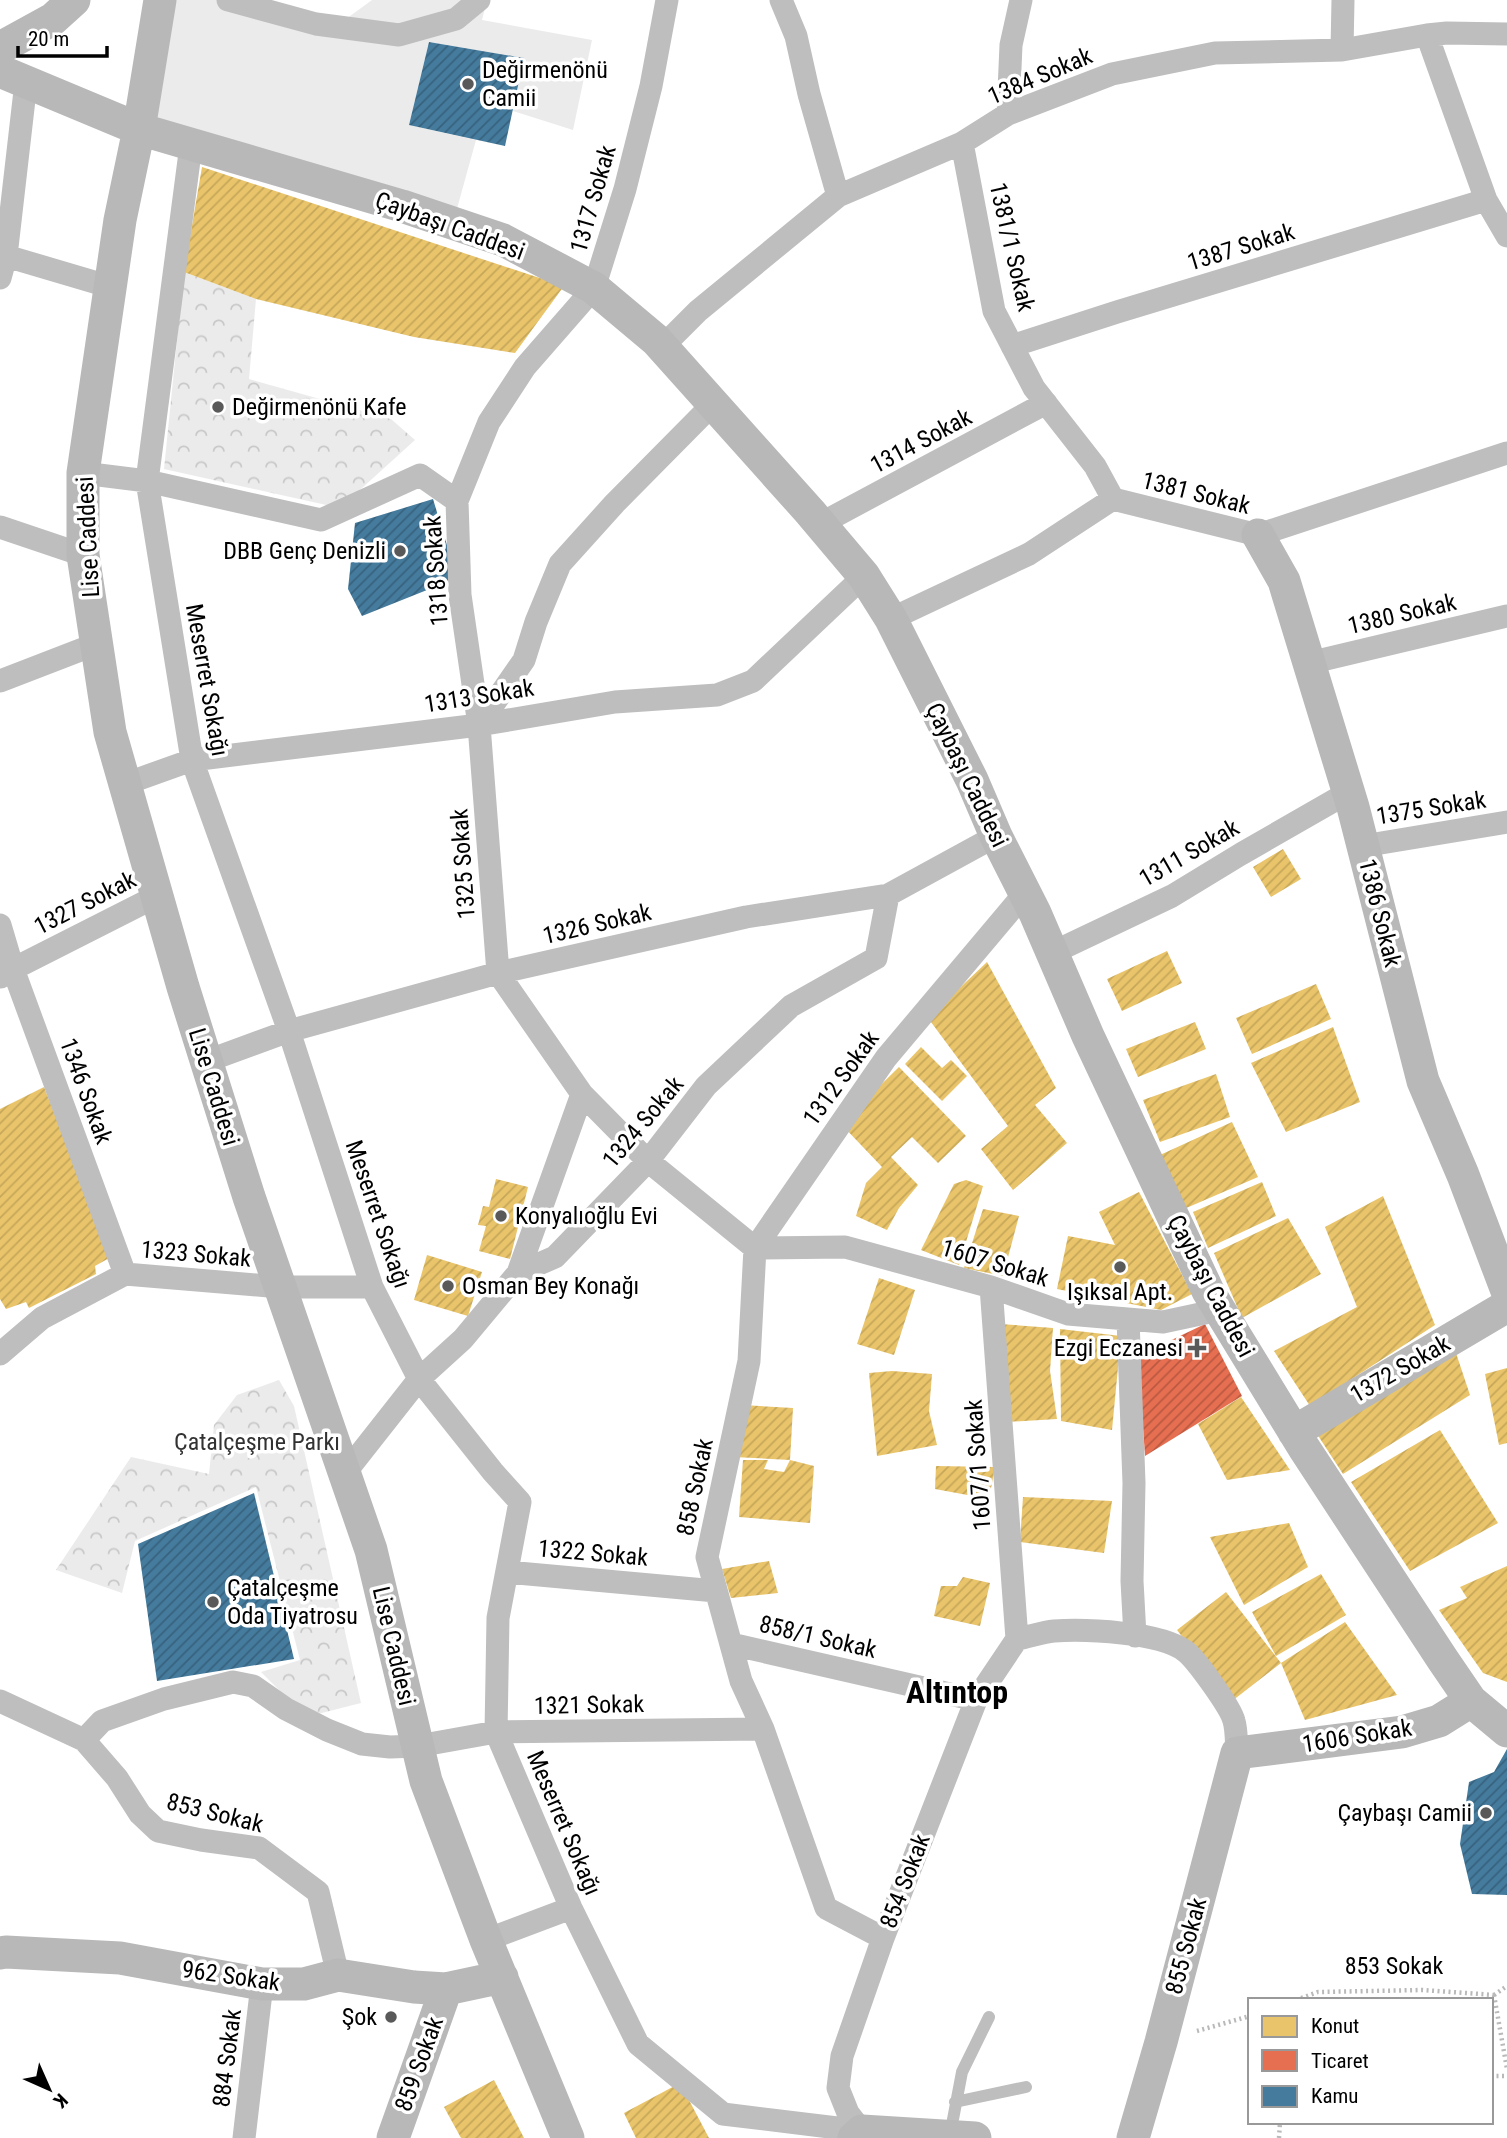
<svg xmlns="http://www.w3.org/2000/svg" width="1507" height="2138" font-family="'Roboto Condensed',sans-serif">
  <defs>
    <pattern id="park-crowns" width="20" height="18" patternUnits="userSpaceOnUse" patternTransform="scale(1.75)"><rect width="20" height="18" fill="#ebebeb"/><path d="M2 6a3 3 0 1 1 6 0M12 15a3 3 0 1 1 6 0" fill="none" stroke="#c8c8c8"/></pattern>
    <pattern id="homes-hatch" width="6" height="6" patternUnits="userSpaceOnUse" patternTransform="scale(1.75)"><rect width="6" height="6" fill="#e9c46a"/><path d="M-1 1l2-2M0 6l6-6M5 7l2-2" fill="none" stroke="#c6a75a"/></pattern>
    <pattern id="shops-hatch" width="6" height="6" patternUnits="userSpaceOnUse" patternTransform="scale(1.75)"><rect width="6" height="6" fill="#e76f51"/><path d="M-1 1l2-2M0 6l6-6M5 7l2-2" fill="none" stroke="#b95941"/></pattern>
    <pattern id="public-hatch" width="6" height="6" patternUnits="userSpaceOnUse" patternTransform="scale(1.75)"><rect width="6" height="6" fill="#457b9d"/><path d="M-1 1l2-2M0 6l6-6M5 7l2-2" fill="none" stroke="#37627e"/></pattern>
  </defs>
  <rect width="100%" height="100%" fill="#fff"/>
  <path fill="#ebebeb" d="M 160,0 L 232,0 L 335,27 L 372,0 L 487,0 L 482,20 L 592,40 L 573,130 L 513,111 L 523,58 L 429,42 L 409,125 L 476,140 L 453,223 L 139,129 Z"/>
  <path fill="url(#park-crowns)" d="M 184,272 L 256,299 L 249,379 L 391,419 L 415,440 L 340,508 L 164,469 Z
    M 279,1380 L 294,1406 L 361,1703 L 306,1717 L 261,1672 L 300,1660 L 256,1487 L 135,1541 L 122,1593 L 56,1570 L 131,1457 L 209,1474 L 214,1425 L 237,1395 Z"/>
  <path fill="url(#homes-hatch)" d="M 202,167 L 564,286 L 515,353 L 414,337 L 256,299 L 184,272 Z
    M 1283,849 L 1301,879 L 1271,897 L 1253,867 Z
    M 1167,951 L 1182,983 L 1122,1011 L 1107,979 Z
    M 987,962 L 1056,1088 L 1035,1105 L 1067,1143 L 1013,1190 L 981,1149 L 1008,1126 L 928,1018 Z
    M 1316,984 L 1331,1019 L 1252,1054 L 1236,1018 Z
    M 1195,1022 L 1206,1049 L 1138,1077 L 1126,1049 Z
    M 1333,1027 L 1360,1102 L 1286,1132 L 1251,1063 Z
    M 921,1047 L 942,1068 L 951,1060 L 967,1076 L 942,1101 L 905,1064 Z
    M 899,1067 L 966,1136 L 938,1163 L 912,1137 L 891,1157 L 918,1185 L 899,1208 L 887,1230 L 856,1216 L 866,1183 L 882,1167 L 841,1124 Z
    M 1216,1074 L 1230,1117 L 1160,1142 L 1143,1100 Z
    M 44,1087 L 111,1257 L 95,1266 L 96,1274 L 29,1308 L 26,1302 L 6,1309 L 0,1299 L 0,1109 Z
    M 1232,1122 L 1258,1177 L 1184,1209 L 1160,1155 Z
    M 496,1179 L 528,1187 L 510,1259 L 479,1251 L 486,1226 L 478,1225 L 483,1206 L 489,1207 Z
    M 966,1180 L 983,1186 L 959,1265 L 921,1250 L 954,1184 Z
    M 1262,1182 L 1276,1216 L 1208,1248 L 1193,1212 Z
    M 1139,1192 L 1192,1294 L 1161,1310 L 1057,1289 L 1068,1236 L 1115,1245 L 1099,1212 Z
    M 1383,1196 L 1435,1325 L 1310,1406 L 1274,1351 L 1357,1307 L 1325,1227 Z
    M 983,1209 L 1019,1216 L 1003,1276 L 964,1268 Z
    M 1288,1218 L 1321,1274 L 1242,1318 L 1214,1253 Z
    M 427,1255 L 482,1272 L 468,1316 L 414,1300 Z
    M 879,1278 L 915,1290 L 894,1355 L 857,1344 Z
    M 1000,1324 L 1053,1328 L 1050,1371 L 1057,1419 L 1006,1422 Z
    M 1060,1329 L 1121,1336 L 1112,1430 L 1061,1421 Z
    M 1455,1350 L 1470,1395 L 1343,1474 L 1317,1434 Z
    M 1507,1368 L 1507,1443 L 1499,1445 L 1485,1374 Z
    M 892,1371 L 932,1374 L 929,1411 L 937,1445 L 877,1456 L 869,1373 Z
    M 1241,1397 L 1290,1470 L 1227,1480 L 1198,1424 Z
    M 743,1405 L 793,1408 L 790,1460 L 814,1466 L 810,1523 L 739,1517 L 743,1460 L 768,1460 L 764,1469 L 784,1472 L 790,1460 L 734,1457 Z
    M 1440,1430 L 1498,1523 L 1410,1571 L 1351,1482 Z
    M 936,1466 L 995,1467 L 989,1499 L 935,1489 Z
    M 1023,1497 L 1112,1501 L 1104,1553 L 1020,1542 Z
    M 1289,1523 L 1308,1567 L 1244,1605 L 1210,1537 Z
    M 769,1561 L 778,1593 L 731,1598 L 722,1569 Z
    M 1507,1566 L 1507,1682 L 1483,1673 L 1439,1610 L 1467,1598 L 1460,1587 Z
    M 1321,1574 L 1346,1615 L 1276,1656 L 1252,1612 Z
    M 963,1577 L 990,1583 L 980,1626 L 934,1616 L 941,1586 L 957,1586 Z
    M 1226,1592 L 1281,1663 L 1232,1701 L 1177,1630 Z
    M 1345,1622 L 1397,1695 L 1305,1720 L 1281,1663 Z
    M 494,2080 L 524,2138 L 461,2138 L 444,2107 Z
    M 680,2083 L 709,2138 L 636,2138 L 624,2113 Z"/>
  <path fill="url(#shops-hatch)" d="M 1205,1324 L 1242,1396 L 1145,1456 L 1138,1356 Z"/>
  <path fill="url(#public-hatch)" d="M 429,42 L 524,58 L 505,146 L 409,125 Z
    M 433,499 L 457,578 L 362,616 L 348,589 L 355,523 Z
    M 254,1493 L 294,1659 L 157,1681 L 138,1544 Z
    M 1507,1749 L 1507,1895 L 1472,1894 L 1460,1844 L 1469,1782 L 1494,1772 Z"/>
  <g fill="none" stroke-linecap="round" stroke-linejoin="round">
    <path stroke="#b9b9b9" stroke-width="4.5" stroke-dasharray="2 3.5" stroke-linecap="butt" d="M 1494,1995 L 1507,2069
      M 1494,1995 L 1507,1986
      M 1296,2000 L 1318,1992 L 1423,1990 L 1494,1995
      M 1197,2031 L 1250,2016
      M 1491,2076 L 1507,2076
      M 1279,2138 L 1280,2122"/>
    <path stroke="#bebebe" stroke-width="12" d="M 955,2102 L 1026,2087
      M 950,2135 L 962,2072 L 989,2017"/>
    <path stroke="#bebebe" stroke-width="23" d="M 228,0 L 316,24 L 399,35 L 456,19 L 479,0
      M 667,0 L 651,86 L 625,189 L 594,288 L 525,367 L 489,422 L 457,501 L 460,595 L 479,725 L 498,973 L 582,1094 L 648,1161 L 755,1248
      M 781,0 L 796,36 L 809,94 L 838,196
      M 1427,35 L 1486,200 L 1507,236
      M 1342,50 L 1343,0
      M 1008,114 L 1011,45 L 1021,0
      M 962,143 L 994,311 L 1034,388 L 1095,466 L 1113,499
      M 191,145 L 147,481 L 192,760 L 289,1031 L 372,1287 L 419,1379 L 493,1472 L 520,1502 L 498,1618 L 496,1732 L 571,1908 L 638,2044 L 723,2114 L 862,2131
      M 0,257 L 6,256 L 111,287
      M 0,278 L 6,256 L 26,82
      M 1012,346 L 1117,312 L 1486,200
      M 662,347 L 698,311 L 838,196 L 962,143 L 1008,114 L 1112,74 L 1215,53 L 1342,50 L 1427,35 L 1447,33 L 1507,34
      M 83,473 L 147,481 L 321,520 L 420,475 L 457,501
      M 820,524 L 1046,403
      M 0,527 L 83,555
      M 891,619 L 1029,554 L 1113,499 L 1258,535 L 1507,453
      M 1309,663 L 1507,616
      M 0,681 L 96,644
      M 479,725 L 524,660 L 536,622 L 560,564 L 615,503 L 713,404
      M 125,784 L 192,760 L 479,725 L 615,702 L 717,695 L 753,681 L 864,576
      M 1363,846 L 1507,822
      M 0,925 L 13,969 L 125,1274
      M 1052,953 L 1172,896 L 1241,854 L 1349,792
      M 1,977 L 13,969 L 157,896
      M 207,1061 L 289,1031 L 498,973 L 746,917 L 888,895 L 996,836
      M 755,1248 L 749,1361 L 707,1557 L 741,1681 L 763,1729 L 826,1908 L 883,1938
      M 755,1248 L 845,1247 L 991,1287 L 1068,1314 L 1163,1322 L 1219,1310
      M 755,1248 L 886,1058 L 1025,893
      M 518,1273 L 582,1094
      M 991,1287 L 1017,1639
      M 1128,1319 L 1134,1483 L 1132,1581 L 1135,1636
      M 0,1354 L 42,1318 L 125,1274 L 280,1287 L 372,1287
      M 345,1473 L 419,1379 L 463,1339 L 518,1273 L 555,1257 L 648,1161 L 706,1086 L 791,1006 L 876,958 L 888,895
      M 507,1572 L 716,1591
      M 1017,1639 C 1029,1637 1042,1632 1054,1631 C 1086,1629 1160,1632 1185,1651 C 1196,1659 1231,1708 1234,1721 C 1237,1731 1236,1743 1237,1753
      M 731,1644 L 976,1700
      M 0,1701 L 84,1740 L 117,1778 L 140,1814 L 158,1831 L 201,1840 L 259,1848 L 318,1892 L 338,1975
      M 84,1740 L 102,1721 L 164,1699 L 233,1682 L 253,1686 L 286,1709 L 327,1730 L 362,1744 L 390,1747 L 418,1746 L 496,1732 L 763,1729
      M 486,1940 L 571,1908
      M 862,2131 L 848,2113 L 838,2088 L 842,2056 L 883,1938 L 976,1700 L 1017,1639
      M 244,2138 L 262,1984"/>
    <path stroke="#b8b8b8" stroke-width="33" d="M 160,0 L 139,129 L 120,220 L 83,473 L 83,555 L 110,732 L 183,987 L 249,1197 L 371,1550 L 426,1781 L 486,1940 L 568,2138
      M 0,48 L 53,19 L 74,0
      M 0,71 L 139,129 L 402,206 L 503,240 L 594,288 L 656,340 L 810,512 L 864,576 L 891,619 L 972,780 L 996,836 L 1035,913 L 1088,1036 L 1208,1291 L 1304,1448 L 1443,1660 L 1471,1701 L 1507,1731
      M 1258,535 L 1284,581 L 1353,807 L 1423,1081 L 1463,1175 L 1507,1291
      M 1294,1432 L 1507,1306
      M 0,1953 L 6,1952 L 120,1958 L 262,1984 L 304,1984 L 338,1975 L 414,1987 L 446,1989 L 502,1977
      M 393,2138 L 446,1989
      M 854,2138 L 862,2131 L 975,2138
      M 1133,2138 L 1161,2042 L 1237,1753 L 1402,1732 L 1439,1721 L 1471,1701"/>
  </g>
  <g fill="#595959" stroke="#fff" stroke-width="2.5">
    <circle cx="468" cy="84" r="7"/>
    <circle cx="218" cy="407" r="7"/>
    <circle cx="400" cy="551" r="7"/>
    <circle cx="501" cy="1216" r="7"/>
    <circle cx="1120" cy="1267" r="7"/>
    <circle cx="448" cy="1286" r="7"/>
    <path d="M1193.5 1337.5h7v7h7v7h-7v7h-7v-7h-7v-7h7z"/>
    <circle cx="213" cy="1602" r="7"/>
    <circle cx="1486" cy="1813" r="7"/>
    <circle cx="391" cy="2017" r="7"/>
  </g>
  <g text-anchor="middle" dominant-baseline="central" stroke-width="7" stroke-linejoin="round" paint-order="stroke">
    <g font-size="24" fill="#000" stroke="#fff" text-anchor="start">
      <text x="482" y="70">Değirmenönü<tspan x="482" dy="28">Camii</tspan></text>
      <text x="232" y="407">Değirmenönü Kafe</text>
      <text x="386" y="551" text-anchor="end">DBB Genç Denizli</text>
      <text x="515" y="1216">Konyalıoğlu Evi</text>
      <text x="462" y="1286">Osman Bey Konağı</text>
      <text x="1120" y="1292" text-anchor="middle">Işıksal Apt.</text>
      <text x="1183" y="1348" text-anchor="end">Ezgi Eczanesi</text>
      <text x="227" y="1588">Çatalçeşme<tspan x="227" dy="28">Oda Tiyatrosu</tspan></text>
      <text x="1472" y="1813" text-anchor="end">Çaybaşı Camii</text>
      <text x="377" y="2017" text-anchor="end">Şok</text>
    </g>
    <g font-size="24" fill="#000" stroke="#fff">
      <text transform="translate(1040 76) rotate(-23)">1384 Sokak</text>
      <text transform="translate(593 199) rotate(-74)">1317 Sokak</text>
      <text transform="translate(450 226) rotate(20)">Çaybaşı Caddesi</text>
      <text transform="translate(1012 247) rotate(77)">1381/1 Sokak</text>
      <text transform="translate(1241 247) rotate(-17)">1387 Sokak</text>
      <text transform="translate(921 441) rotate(-28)">1314 Sokak</text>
      <text transform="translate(1196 493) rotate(14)">1381 Sokak</text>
      <text transform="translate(88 537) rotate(-93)">Lise Caddesi</text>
      <text transform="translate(436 571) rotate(-94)">1318 Sokak</text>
      <text transform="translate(1402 614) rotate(-13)">1380 Sokak</text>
      <text transform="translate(207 680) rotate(80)">Meserret Sokağı</text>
      <text transform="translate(479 696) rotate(-9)">1313 Sokak</text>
      <text transform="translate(967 775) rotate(64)">Çaybaşı Caddesi</text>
      <text transform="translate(1431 808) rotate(-9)">1375 Sokak</text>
      <text transform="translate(1189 853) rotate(-30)">1311 Sokak</text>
      <text transform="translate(463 864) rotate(-94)">1325 Sokak</text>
      <text transform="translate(85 903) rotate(-27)">1327 Sokak</text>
      <text transform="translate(1380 913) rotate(76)">1386 Sokak</text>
      <text transform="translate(597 924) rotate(-13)">1326 Sokak</text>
      <text transform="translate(841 1078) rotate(-54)">1312 Sokak</text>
      <text transform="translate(214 1087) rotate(73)">Lise Caddesi</text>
      <text transform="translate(86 1091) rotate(70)">1346 Sokak</text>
      <text transform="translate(643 1122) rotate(-50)">1324 Sokak</text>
      <text transform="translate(378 1214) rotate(71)">Meserret Sokağı</text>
      <text transform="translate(196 1254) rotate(5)">1323 Sokak</text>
      <text transform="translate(995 1263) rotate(17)">1607 Sokak</text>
      <text transform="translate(1211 1286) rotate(62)">Çaybaşı Caddesi</text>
      <text transform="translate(1400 1369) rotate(-30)">1372 Sokak</text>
      <text transform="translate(978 1465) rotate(-94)">1607/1 Sokak</text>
      <text transform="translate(695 1487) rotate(-78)">858 Sokak</text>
      <text transform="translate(593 1553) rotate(5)">1322 Sokak</text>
      <text transform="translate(818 1637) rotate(13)">858/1 Sokak</text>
      <text transform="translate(394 1646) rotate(77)">Lise Caddesi</text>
      <text transform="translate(589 1705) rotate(-1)">1321 Sokak</text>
      <text transform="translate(1357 1736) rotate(-9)">1606 Sokak</text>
      <text transform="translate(215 1813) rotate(14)">853 Sokak</text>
      <text transform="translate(564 1823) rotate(67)">Meserret Sokağı</text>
      <text transform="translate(905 1881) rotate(-69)">854 Sokak</text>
      <text transform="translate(1186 1946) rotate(-75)">855 Sokak</text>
      <text x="1394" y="1966">853 Sokak</text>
      <text transform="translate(231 1976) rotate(8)">962 Sokak</text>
      <text transform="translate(227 2058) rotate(-83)">884 Sokak</text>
      <text transform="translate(419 2064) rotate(-70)">859 Sokak</text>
    </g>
    <g font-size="24" fill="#323232" stroke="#fff">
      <text x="257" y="1442">Çatalçeşme Parkı</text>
    </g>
    <g font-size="32" font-weight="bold" fill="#000" stroke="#fff">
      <text x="957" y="1692">Altıntop</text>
    </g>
  </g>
  <rect x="1248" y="1998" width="245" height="126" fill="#ffffff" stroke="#999999" stroke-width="2"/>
  <rect x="1262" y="2016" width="35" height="21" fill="#e9c46a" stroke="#999999" stroke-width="2"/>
  <text x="1311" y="2033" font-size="21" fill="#000000">Konut</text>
  <rect x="1262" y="2050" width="35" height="21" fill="#e76f51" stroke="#999999" stroke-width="2"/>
  <text x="1311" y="2068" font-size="21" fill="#000000">Ticaret</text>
  <rect x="1262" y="2086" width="35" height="21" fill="#457b9d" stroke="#999999" stroke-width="2"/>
  <text x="1311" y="2103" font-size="21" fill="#000000">Kamu</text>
  <g transform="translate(49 2089) rotate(135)" stroke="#ffffff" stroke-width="5" paint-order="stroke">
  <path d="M0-5L12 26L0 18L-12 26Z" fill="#000000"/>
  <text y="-10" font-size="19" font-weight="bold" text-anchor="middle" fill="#000000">K</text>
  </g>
  <path d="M18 46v10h89v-10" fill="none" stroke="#000000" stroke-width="3.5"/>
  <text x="28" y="46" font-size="21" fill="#000000" stroke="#ffffff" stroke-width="5" paint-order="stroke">20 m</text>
</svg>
